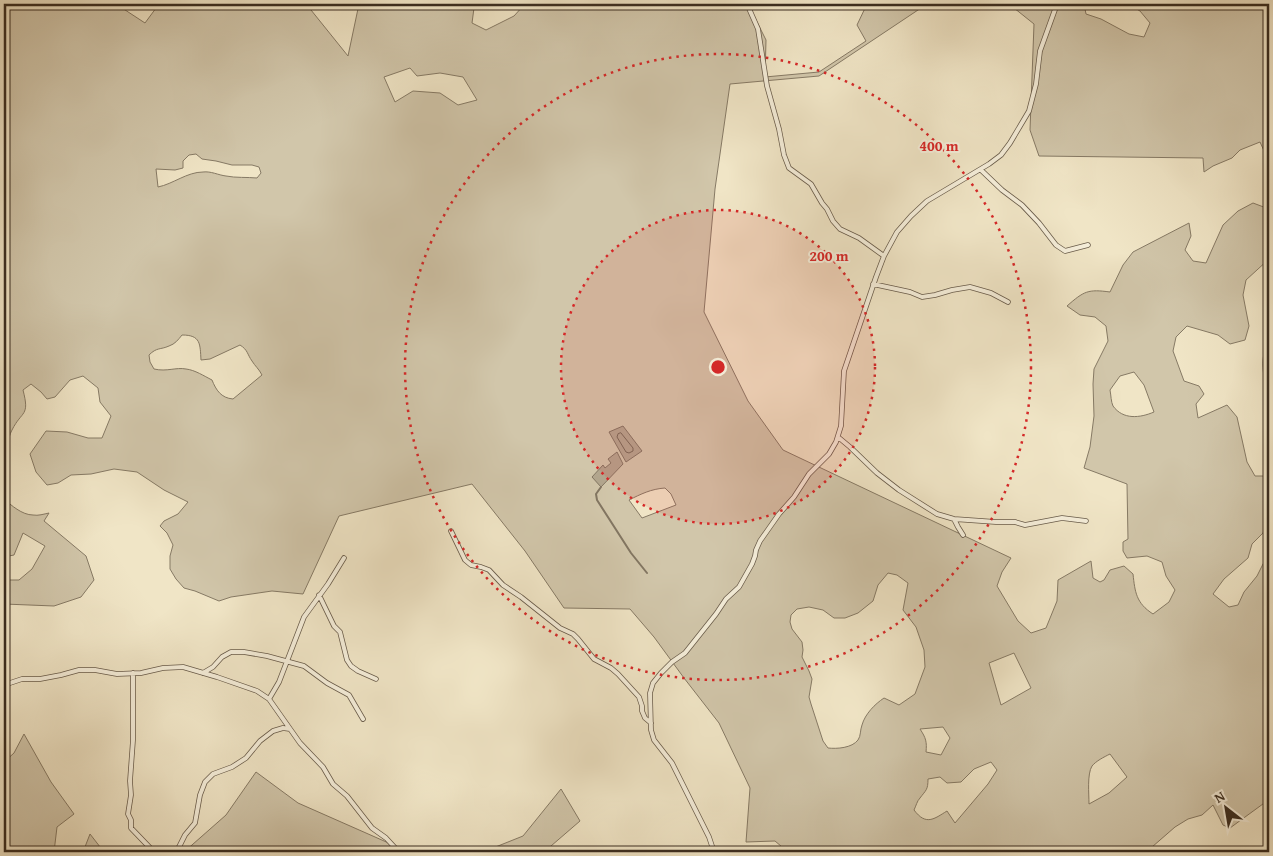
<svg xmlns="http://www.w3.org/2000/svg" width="1273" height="856" font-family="'Gentium Book Plus',serif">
  <rect width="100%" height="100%" fill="#f0e5c6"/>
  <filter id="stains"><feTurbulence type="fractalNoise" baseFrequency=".004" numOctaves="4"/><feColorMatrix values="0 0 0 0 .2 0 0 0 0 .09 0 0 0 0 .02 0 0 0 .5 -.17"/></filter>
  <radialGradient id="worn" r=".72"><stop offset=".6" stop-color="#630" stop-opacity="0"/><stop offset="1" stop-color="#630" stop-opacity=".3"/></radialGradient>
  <path fill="#d1c6aa" stroke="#867a65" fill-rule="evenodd" d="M 4,4 L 116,4 L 145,23 L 159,4 L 275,4 L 277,7 L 283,4 L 320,4 L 311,10 L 348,56 L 359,4 L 477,4 L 474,8 L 472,23 L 486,30 L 514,16 L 524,5 L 523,4 L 748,4 L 766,40 L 765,77 L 819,72 L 866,41 L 857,25 L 867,4 L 927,4 L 819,76 L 730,84 L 715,189 L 704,312 L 748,401 L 783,450 L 1011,558 L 1002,572 L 997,586 L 1018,621 L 1031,633 L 1046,628 L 1057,601 L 1058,580 L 1091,561 L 1093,578 L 1100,582 L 1104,580 L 1110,570 L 1124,566 L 1133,574 C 1135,592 1136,603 1153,614 L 1169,602 L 1175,590 L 1166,576 L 1162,562 L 1147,556 L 1127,558 L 1123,551 L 1123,542 L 1128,539 L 1127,484 L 1084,468 L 1090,447 L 1094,416 L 1093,384 L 1094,369 L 1108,341 L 1106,326 L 1095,317 L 1080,315 L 1067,306 C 1084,291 1088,289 1110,292 L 1123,265 L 1133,252 L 1189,223 L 1191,236 L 1185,250 L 1193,261 L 1206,263 L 1223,225 L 1238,211 L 1253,203 L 1269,209 L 1269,259 L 1246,280 L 1243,295 L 1249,326 L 1245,340 L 1230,344 L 1218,335 L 1187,326 L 1176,337 L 1173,351 L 1184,381 L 1199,386 L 1204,394 L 1196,404 L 1198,418 L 1227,405 L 1237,417 L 1247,462 L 1255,476 L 1269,476 L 1269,513 L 1263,533 L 1252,544 L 1248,558 L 1224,579 L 1213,594 L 1229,607 L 1238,605 L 1244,592 L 1257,576 L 1263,564 L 1269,555 L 1269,803 L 1267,801 L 1230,828 L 1223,825 L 1213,805 L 1202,815 L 1188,819 L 1175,827 L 1152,847 L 1149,852 L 1126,852 L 1125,850 L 1123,852 L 788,852 L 775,841 L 746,842 L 750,788 L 719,723 L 684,678 L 654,637 L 630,609 L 564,608 L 525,551 L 472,484 L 339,516 L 303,594 L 272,591 L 231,597 L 219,601 L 195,591 L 184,588 L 176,579 L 170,569 L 170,556 L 173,545 L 167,533 L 160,526 L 164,521 L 178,514 L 188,502 L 164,490 L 137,472 L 114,469 L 91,474 L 71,475 L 58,483 L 47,485 L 36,472 L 30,454 L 46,431 L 67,432 L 88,438 L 102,438 L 111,416 L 100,402 L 98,388 L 83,376 L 70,380 L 55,397 L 47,399 L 41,392 L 31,384 L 23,390 C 30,417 22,410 12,430 C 7,439 6,455 4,466 ZM 410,68 L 417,76 L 440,73 L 463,77 L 477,100 L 458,105 L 440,93 L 413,91 L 395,102 L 384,77 ZM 196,154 L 202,159 L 216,161 L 232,165 L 252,165 L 259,167 L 261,173 L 257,178 C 247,177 236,178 226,176 C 218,175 211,171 203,172 C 187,172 173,184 158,187 L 156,169 L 175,170 L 183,168 L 183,161 L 189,155 ZM 182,335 C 201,335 200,344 201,360 L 210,359 L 240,345 C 248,350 247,354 252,361 C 255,366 259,369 262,375 L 233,399 C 221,398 216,390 212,380 C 204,376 195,370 186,369 C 176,367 167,372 154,369 L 150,362 L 149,355 C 157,347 160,350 169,346 C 175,344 178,340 182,335 ZM 1134,372 L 1144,385 L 1154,412 C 1140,418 1123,420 1113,406 C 1111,402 1111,395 1110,390 L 1120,376 ZM 665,488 L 671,494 L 676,505 L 642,518 L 629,500 C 641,494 651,489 665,488 ZM 888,573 L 897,575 L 908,583 L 903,610 L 916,627 L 924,650 L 925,667 L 915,694 L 899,705 L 884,698 C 875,704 865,714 862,725 C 860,730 861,736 858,740 C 852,748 837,749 828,748 L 823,741 L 811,704 L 809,697 L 812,679 L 809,671 L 802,657 L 803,650 L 802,642 L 792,629 L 790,622 L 791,615 L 797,609 L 809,607 L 823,610 L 834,618 L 845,618 L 858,613 L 873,601 L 878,585 ZM 1014,653 L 1031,688 L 1001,705 L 989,663 ZM 943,727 L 950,738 L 941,755 L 926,752 C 927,742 926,738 920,729 ZM 1110,754 L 1127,777 L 1109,793 L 1089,804 C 1089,794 1087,774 1092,766 C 1096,761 1104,757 1110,754 ZM 991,762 L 997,770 L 988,784 L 955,823 L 947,811 C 934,819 926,826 914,810 C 916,806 917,801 920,798 C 926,790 928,790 928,779 L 940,777 L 947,783 L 961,782 L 974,769 Z
    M 1009,4 L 1084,4 L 1086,14 L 1101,19 L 1129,34 L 1144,37 L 1150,23 L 1140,11 L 1128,4 L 1269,4 L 1269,163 L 1264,164 L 1265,153 L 1260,142 L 1240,150 L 1232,158 L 1213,166 L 1204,172 L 1203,158 L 1039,156 L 1030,130 L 1034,24 Z
    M 1269,342 L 1269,403 C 1266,384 1257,359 1269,342 Z
    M 4,499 C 11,505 22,515 33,515 C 38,516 44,514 49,513 L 44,521 L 86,556 L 94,580 L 81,597 L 54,606 L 4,604 L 4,580 L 19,580 L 32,569 L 45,546 L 23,533 L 14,555 L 4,557 Z
    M 24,734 L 51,782 L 74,814 L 57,827 L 54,852 L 4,852 L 4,762 L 14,753 Z
    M 256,772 L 298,803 L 409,852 L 184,852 L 226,815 Z
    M 561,789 L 580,821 L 544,852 L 483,852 L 523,836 Z
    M 90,834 L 104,852 L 83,852 Z"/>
  <path fill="#b2a68e" stroke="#827662" d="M 623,426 L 642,451 L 626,462 L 609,432 Z
    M 617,452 L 623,464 L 601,487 L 592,477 L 603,465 L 605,468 L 611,463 L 608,459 Z"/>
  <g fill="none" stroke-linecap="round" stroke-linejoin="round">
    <path stroke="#766a57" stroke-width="1" d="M 621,433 L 633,448 L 633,451 L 629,453 L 626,452 L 617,437 L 618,434 Z"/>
    <path stroke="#827662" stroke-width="2" d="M 601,487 L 596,494 L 597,500 L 631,553 L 647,573"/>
    <g stroke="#685b4a" stroke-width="5.5">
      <path id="street" d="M 747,4 L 758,29 L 767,86 L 779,129 L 784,155 L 789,168 L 811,184 L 822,203 L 827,209 L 833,221 L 840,229 L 859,238 L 884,256
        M 981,170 L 1002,190 L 1022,205 L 1039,223 L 1056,245 L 1065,251 L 1088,245
        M 873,284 L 910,292 L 922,297 L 935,295 L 952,290 L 970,287 L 991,293 L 1008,302
        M 838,437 L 850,447 L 877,473 L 899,490 L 937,514 L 954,519 L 996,522 L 1015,522 L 1025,525 L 1062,518 L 1086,521
        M 954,519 L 958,527 L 963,535
        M 451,531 L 465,560 L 471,565 L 481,567 L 489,570 L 503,585 L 521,597 L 560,628 L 573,634 L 578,639 L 594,659 L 611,668 L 618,674 L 639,697 L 642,706 L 642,711 L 645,718 L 651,723
        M 319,595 L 334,626 L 340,632 L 347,660 L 351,666 L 358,671 L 376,679
        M 133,673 L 133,740 L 130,781 L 131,795 L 128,814 L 131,820 L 131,828 L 154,852
        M 203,673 L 213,667 L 222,657 L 231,652 L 244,652 L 267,656 L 304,666 L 327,683 L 349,695 L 363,719
        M 4,685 L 22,679 L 40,679 L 61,675 L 79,670 L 95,670 L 117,674 L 141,673 L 163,668 L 183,667 L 217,677 L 257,691 L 269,699 L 300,743 L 323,767 L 333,784 L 347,796 L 372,828 L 386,838 L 399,852
        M 269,699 L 279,682 L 304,617 L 328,584 L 344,558
        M 170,852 L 175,851 L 179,847 L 185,835 L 195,823 L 200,795 L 205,782 L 213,774 L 232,767 L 246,758 L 260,741 L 273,731 L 283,728 L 290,729
        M 714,852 L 709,837 L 672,763 L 654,740 L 651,730 L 650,693 L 653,683 L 661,673 L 672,662 L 685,653 L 716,614 L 726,599 L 739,587 L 752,564 L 755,556 L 756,550 L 760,541 L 779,514 L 794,497 L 809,474 L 829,454 L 836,442 L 841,426 L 844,371 L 876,277 L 884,256 L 897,232 L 911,216 L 927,201 L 989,164 L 1001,155 L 1010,143 L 1029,111 L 1036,84 L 1040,51 L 1057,4"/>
    </g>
    <use href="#street" stroke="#f5eeda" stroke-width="4"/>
  </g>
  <circle cx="718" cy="367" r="157" fill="#d62828" fill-opacity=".12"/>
  <g fill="none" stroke="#d62828" stroke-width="2.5" stroke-dasharray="2.5 5">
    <circle cx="718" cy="367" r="157"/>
    <circle cx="718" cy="367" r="313"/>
  </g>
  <circle cx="718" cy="367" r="8" fill="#d62828" stroke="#f5eeda" stroke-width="2.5"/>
  <g font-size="15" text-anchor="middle" font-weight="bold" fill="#d62828" stroke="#f5eeda" stroke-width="4" stroke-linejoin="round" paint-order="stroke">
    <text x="939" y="151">400 m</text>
    <text x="829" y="261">200 m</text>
  </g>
  <rect width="1273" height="856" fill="none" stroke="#f0e5c6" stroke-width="20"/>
  <rect x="5" y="5" width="1263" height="846" fill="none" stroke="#3a2d20" stroke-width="2.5"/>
  <rect x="10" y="10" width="1253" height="836" fill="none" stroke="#3a2d20"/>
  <g transform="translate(1226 808) rotate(329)" stroke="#f5eeda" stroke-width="4" paint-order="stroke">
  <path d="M0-4L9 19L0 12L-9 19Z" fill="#3a2d20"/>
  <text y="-8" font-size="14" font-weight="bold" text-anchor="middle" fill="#3a2d20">N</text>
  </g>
  <rect width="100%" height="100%" filter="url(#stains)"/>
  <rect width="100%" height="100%" fill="url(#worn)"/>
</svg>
